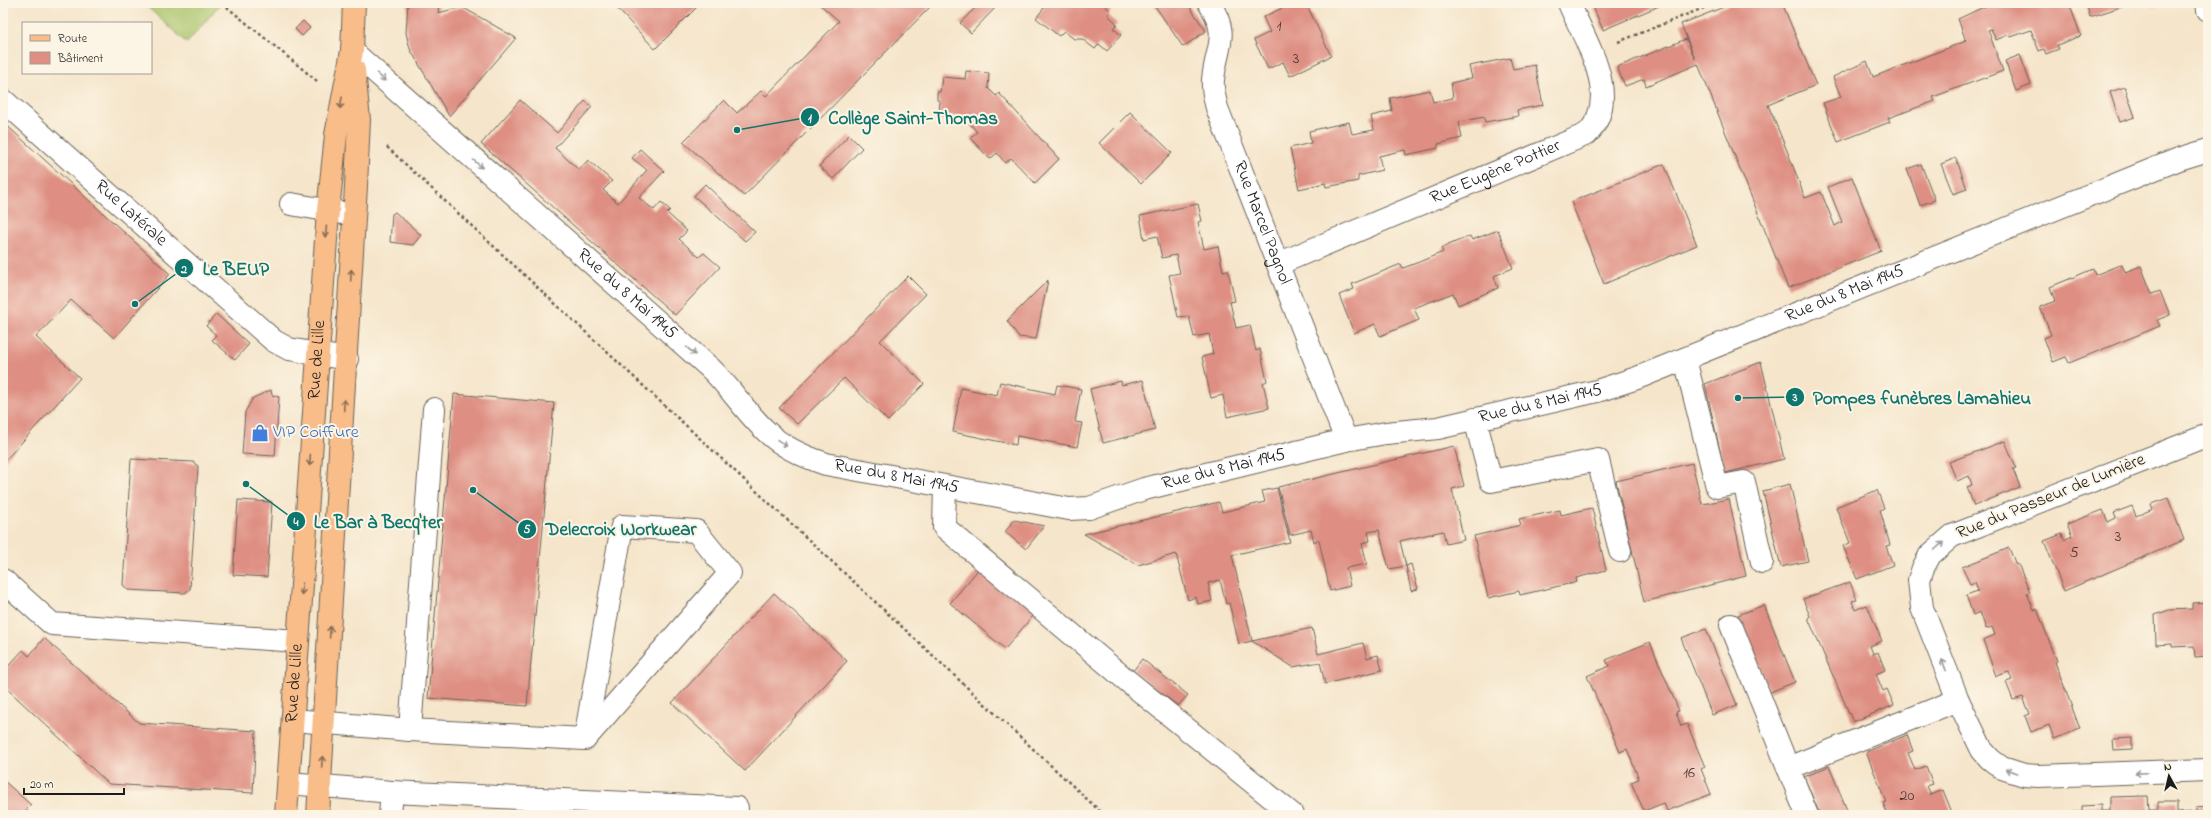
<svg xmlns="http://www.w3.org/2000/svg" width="2211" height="818" font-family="'Indie Flower',sans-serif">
  <rect width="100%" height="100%" fill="#fcf5e5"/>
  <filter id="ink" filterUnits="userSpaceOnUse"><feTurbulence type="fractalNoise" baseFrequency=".025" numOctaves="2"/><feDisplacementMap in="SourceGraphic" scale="8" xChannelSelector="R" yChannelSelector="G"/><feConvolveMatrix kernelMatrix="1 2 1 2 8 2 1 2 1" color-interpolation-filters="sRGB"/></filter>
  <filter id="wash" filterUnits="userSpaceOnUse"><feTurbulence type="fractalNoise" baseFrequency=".012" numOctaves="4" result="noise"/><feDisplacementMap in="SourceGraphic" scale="16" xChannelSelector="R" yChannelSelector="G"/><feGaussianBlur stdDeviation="0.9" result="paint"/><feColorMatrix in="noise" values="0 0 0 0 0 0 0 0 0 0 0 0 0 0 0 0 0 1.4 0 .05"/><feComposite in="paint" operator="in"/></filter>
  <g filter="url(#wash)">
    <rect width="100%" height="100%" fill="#f5e5ca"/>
    <path fill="#abc56c" stroke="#647044" d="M 143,3 L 221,3 L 187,43 Z"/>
    <g id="blocks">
      <path fill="#de8e82" d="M 408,3 L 439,3 L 438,13 L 462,7 L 516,38 L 449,116 L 410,49 L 406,33 Z
        M 612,3 L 701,3 L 655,49 Z
        M 818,3 L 934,3 L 744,196 L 683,142 L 724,100 L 737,113 L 761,91 L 766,96 L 839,21 Z
        M 980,3 L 993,3 L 997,6 L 971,33 L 960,23 Z
        M 1044,3 L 1102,3 L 1111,11 L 1108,15 L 1117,24 L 1113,28 L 1121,35 L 1107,51 L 1099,44 L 1095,49 L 1082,39 L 1074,39 L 1064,31 L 1059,36 L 1036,18 L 1044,8 L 1041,6 Z
        M 1153,3 L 1187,3 L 1206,31 L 1183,47 Z
        M 1293,3 L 1306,3 L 1331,56 L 1290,76 L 1283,62 L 1268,69 L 1254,40 L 1270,32 L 1263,17 Z
        M 1594,3 L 1666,3 L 1603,30 L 1592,4 Z
        M 1734,3 L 1782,3 L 1816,85 L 1768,105 L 1788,153 L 1805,198 L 1821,192 L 1835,226 L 1842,222 L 1828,187 L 1852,177 L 1881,251 L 1788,288 L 1698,64 L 1646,86 L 1644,79 L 1625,86 L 1617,67 L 1686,39 L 1695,59 L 1681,24 Z
        M 1992,3 L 2069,3 L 2081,36 L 2057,45 L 2059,49 L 2046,54 L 2044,49 L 2039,51 L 2031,30 L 2011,37 L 2010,34 L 1996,40 L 1991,29 L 1988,30 L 2003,71 L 1933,97 L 1935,101 L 1888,118 L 1890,122 L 1838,142 L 1823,103 L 1841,97 L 1833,77 L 1867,61 L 1873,77 L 1966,41 L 1958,19 Z
        M 2086,3 L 2133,3 L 2090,17 Z
        M 2153,3 L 2165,3 L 2154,7 Z
        M 303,21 L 310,28 L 302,36 L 295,29 Z
        M 2020,55 L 2031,85 L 2016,91 L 2005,61 Z
        M 1510,58 L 1513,69 L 1535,65 L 1543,105 L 1517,110 L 1518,116 L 1502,119 L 1485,122 L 1484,117 L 1459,122 L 1462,138 L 1438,144 L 1438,148 L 1406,155 L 1405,150 L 1379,156 L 1382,170 L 1358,176 L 1358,181 L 1326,187 L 1325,183 L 1299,189 L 1290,148 L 1311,143 L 1309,131 L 1349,122 L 1352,134 L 1374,130 L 1371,116 L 1392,111 L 1390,98 L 1430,90 L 1433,102 L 1453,98 L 1451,83 L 1472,78 L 1469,66 Z
        M 966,71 L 989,73 L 988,88 L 996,96 L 999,93 L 1059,159 L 1035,183 L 1011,158 L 1005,163 L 997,153 L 990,159 L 970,138 L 977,132 L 964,117 L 939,115 L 940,101 L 937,100 L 937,92 L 940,92 L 942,77 L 965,79 Z
        M 2125,87 L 2135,117 L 2120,122 L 2110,92 Z
        M 520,100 L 557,133 L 585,101 L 592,107 L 555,148 L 579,170 L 588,160 L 612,181 L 603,190 L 618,203 L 647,170 L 632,158 L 640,149 L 664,171 L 639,198 L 654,210 L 661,202 L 670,210 L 667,213 L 687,231 L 679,239 L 699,257 L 704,253 L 720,267 L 675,315 L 481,144 Z
        M 1130,112 L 1172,153 L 1141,184 L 1099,143 Z
        M 3,122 L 170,274 L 114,338 L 71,300 L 36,337 L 80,378 L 3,463 Z
        M 849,135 L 862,148 L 833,179 L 819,166 Z
        M 1956,158 L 1967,189 L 1953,194 L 1941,164 Z
        M 1664,164 L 1697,245 L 1604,284 L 1571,202 Z
        M 1921,164 L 1935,200 L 1920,205 L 1907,169 Z
        M 705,184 L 755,232 L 745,241 L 694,196 Z
        M 1198,204 L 1202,221 L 1198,222 L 1204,249 L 1218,246 L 1223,271 L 1228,270 L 1235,301 L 1230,302 L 1236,328 L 1250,325 L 1256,351 L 1260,349 L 1267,381 L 1263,383 L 1269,408 L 1227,417 L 1223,395 L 1211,398 L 1202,357 L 1213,354 L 1209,334 L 1194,337 L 1189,316 L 1178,317 L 1169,275 L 1180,273 L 1176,255 L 1162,258 L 1157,236 L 1144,239 L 1140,216 Z
        M 395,212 L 421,235 L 413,245 L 390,242 L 392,214 Z
        M 1498,230 L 1513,268 L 1494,276 L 1498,288 L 1458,305 L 1453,293 L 1414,308 L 1419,320 L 1380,336 L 1375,324 L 1354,333 L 1339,295 L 1354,289 L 1352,284 L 1401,264 L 1403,268 L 1419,262 L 1443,252 L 1441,248 L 1470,236 L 1472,240 Z
        M 2122,264 L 2125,272 L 2141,266 L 2152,294 L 2160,291 L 2170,315 L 2157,320 L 2160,326 L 2069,363 L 2066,357 L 2053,362 L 2044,338 L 2051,335 L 2040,307 L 2055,301 L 2050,287 L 2093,269 L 2095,275 Z
        M 908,276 L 926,294 L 880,341 L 924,384 L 888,421 L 844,378 L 797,424 L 779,408 Z
        M 1048,280 L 1036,339 L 1019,337 L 1007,321 Z
        M 216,314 L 249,344 L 235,360 L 212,340 L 216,335 L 206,326 Z
        M 1761,362 L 1784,459 L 1725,473 L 1705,384 Z
        M 1143,380 L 1155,430 L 1103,443 L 1090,389 L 1121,381 L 1122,385 Z
        M 1000,382 L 1055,394 L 1057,385 L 1081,389 L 1075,422 L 1082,423 L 1077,447 L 1017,436 L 1016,445 L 953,432 L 961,388 L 997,395 Z
        M 271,390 L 272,395 L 279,397 L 275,456 L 242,454 L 245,412 L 253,398 Z
        M 454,394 L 554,403 L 527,706 L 428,698 Z
        M 2005,441 L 2016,468 L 2013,469 L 2020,487 L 1974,506 L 1967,487 L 1972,485 L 1969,476 L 1957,481 L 1949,462 Z
        M 1454,446 L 1464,486 L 1452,489 L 1464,540 L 1446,544 L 1443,531 L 1400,541 L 1406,566 L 1389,569 L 1379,530 L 1368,532 L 1370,541 L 1362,543 L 1367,564 L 1346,568 L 1350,586 L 1330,591 L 1319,540 L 1314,542 L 1311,530 L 1290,535 L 1278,487 Z
        M 131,459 L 193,462 L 198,466 L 190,589 L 185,593 L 128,590 L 123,585 Z
        M 1692,463 L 1702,504 L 1729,499 L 1746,576 L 1644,602 L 1616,481 Z
        M 1790,484 L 1808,561 L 1781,567 L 1763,491 Z
        M 1277,488 L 1290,542 L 1232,555 L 1252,641 L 1312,628 L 1318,654 L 1363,643 L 1367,658 L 1378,655 L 1382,670 L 1325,684 L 1320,662 L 1293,667 L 1252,641 L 1239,644 L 1229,603 L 1226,604 L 1220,580 L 1208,583 L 1212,601 L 1198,604 L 1196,597 L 1188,600 L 1176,554 L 1138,565 L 1084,534 L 1219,502 L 1222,512 L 1265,502 L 1262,491 Z
        M 1877,490 L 1884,508 L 1880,510 L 1890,545 L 1886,546 L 1893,565 L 1857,579 L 1843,546 L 1850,543 L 1836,507 Z
        M 2168,498 L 2184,540 L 2064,591 L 2044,541 L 2062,534 L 2064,540 L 2072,536 L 2067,524 L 2103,510 L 2108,522 L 2116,518 L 2114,513 L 2132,506 L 2136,516 L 2153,509 L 2151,504 Z
        M 238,500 L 272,502 L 267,577 L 233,575 Z
        M 1592,508 L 1606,570 L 1576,578 L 1577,582 L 1520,595 L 1519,591 L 1488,598 L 1474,536 L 1521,525 L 1519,519 L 1560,510 L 1561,515 Z
        M 1014,520 L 1044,526 L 1026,549 L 1005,532 Z
        M 2009,548 L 2016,565 L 2018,564 L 2030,592 L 2027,593 L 2034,610 L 2037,609 L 2057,661 L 2055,662 L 2080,729 L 2054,739 L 2049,725 L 2031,732 L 2025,716 L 2030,714 L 2023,697 L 2013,700 L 2006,682 L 2012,680 L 2009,672 L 1996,676 L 1983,640 L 1995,635 L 1992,627 L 1986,629 L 1980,612 L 1973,615 L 1966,595 L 1978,591 L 1975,582 L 1970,584 L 1962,567 Z
        M 1411,564 L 1418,589 L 1411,591 L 1406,566 Z
        M 982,565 L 1037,611 L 1005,649 L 950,603 Z
        M 1850,582 L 1857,600 L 1852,601 L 1855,610 L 1867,605 L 1882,641 L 1870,646 L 1873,654 L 1878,652 L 1885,670 L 1876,674 L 1883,691 L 1887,689 L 1894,705 L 1853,722 L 1808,618 L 1810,616 L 1803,599 Z
        M 774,593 L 847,661 L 745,771 L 672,703 Z
        M 2208,602 L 2208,656 L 2195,657 L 2194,646 L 2172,647 L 2172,644 L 2156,645 L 2155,615 L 2169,610 L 2192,609 L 2192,603 Z
        M 1764,605 L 1795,682 L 1770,692 L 1738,615 Z
        M 1706,629 L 1737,705 L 1712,715 L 1681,638 Z
        M 44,638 L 139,723 L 256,731 L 253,793 L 109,784 L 3,685 L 3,672 L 23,650 L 29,656 Z
        M 1650,642 L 1679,711 L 1676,712 L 1681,726 L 1687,724 L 1705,767 L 1701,769 L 1711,794 L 1667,811 L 1664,803 L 1644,811 L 1631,782 L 1639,779 L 1627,749 L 1620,752 L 1587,676 L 1609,666 L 1606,660 Z
        M 1142,659 L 1188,695 L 1178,706 L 1133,671 Z
        M 1907,735 L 1913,751 L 1908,753 L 1915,770 L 1926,766 L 1933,784 L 1927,786 L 1931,795 L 1943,790 L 1953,815 L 1888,815 L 1883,803 L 1886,802 L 1866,752 Z
        M 2132,738 L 2132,749 L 2114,750 L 2113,739 Z
        M 1829,766 L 1849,815 L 1820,815 L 1804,777 Z
        M 3,780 L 31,805 L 26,810 L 32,815 L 3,815 Z
        M 2148,796 L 2149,809 L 2158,809 L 2158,802 L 2177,802 L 2177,813 L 2196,812 L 2196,807 L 2208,806 L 2208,815 L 2066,815 L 2066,812 L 2082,812 L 2082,806 L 2101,805 L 2101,811 L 2110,811 L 2110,797 Z"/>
    </g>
  </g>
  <g filter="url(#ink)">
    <use href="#blocks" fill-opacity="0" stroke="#686259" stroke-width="1"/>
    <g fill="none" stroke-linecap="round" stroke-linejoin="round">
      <g stroke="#686259" stroke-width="24">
        <g id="minor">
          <path id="s1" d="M 1209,3 C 1231,36 1216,47 1213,80 C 1212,90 1215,99 1217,108 L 1346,440"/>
          <path d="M 2207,3 L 2208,10"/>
          <path id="s2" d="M 352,51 L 710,368 C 731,388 746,413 767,432 C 783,448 805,457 826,464 L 1069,509 L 1089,508 L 1144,489 L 1346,440 L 1386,433 L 1438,428 L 1597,391 L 1637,378 L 2179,159 L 2208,150"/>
          <path id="s3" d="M 3,100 L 274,341 L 289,349 L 347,359"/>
          <path d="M 291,204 L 354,215"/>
          <path id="s4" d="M 1278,264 L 1587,134 C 1623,97 1585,42 1569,3"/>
          <path d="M 1685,359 L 1717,487 L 1744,482 L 1762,562"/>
          <path d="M 1475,419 L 1491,481 L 1598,460 L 1620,551"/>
          <path d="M 2208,435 L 1952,536 L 1930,555 L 1923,568 L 1919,580 L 1922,608 L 1958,700 L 1982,750 L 1990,759 L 2002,768 L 2024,775 L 2038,776 L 2208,770"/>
          <path d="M 945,487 L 944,527 L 1124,678 L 1293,815"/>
          <path d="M 3,580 L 52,624 L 298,641"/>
          <path d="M 1731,625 L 1807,815"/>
          <path d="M 293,720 L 410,730 L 585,739 L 730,573 L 696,531 L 622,526 L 585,739"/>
          <path d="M 410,730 L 434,409"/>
          <path d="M 1788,768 L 1958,700"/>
          <path d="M 289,783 L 392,792"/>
          <path d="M 390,815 L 392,792 L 737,808"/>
        </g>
      </g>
      <g stroke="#686259" stroke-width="24">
        <g id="major">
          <path id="s5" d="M 286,815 L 328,211 L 336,135 L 352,51 L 354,3"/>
          <path d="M 318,815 L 356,186 L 359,120 L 354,70"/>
        </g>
      </g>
      <path stroke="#686259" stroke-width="2.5" stroke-dasharray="3 3" stroke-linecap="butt" d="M 222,3 L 317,81
        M 1618,42 L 1716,3
        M 387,147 L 1104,815"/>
      <use href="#minor" stroke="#fff" stroke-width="22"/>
      <use href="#major" stroke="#f8bd89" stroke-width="22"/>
    </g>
    <defs><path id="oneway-shaft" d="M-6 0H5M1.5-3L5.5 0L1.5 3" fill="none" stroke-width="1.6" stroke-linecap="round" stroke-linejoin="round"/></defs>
    <g stroke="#999">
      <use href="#oneway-shaft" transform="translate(381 77) rotate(42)"/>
      <use href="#oneway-shaft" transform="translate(478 164) rotate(41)"/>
      <use href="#oneway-shaft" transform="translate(691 351) rotate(41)"/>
      <use href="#oneway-shaft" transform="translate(782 443) rotate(35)"/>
      <use href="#oneway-shaft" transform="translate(1939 546) rotate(-42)"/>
      <use href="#oneway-shaft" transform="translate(1944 665) rotate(-111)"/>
      <use href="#oneway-shaft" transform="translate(2012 771) rotate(-161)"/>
      <use href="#oneway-shaft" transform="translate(2141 773) rotate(178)"/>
    </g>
    <g stroke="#8a6c52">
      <use href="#oneway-shaft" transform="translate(341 103) rotate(100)"/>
      <use href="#oneway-shaft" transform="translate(326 232) rotate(94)"/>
      <use href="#oneway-shaft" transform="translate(351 275) rotate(-87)"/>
      <use href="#oneway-shaft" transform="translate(344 405) rotate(-87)"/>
      <use href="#oneway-shaft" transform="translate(310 460) rotate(94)"/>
      <use href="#oneway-shaft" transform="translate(302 589) rotate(94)"/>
      <use href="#oneway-shaft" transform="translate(330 632) rotate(-86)"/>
      <use href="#oneway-shaft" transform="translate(322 762) rotate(-86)"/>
    </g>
  </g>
  <defs>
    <g id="shop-bare" transform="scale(1.38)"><path d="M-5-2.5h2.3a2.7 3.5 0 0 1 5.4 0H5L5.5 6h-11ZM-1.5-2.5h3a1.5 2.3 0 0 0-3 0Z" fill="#3f7fe0" stroke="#fcf5e5" stroke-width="2.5" paint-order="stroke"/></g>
  </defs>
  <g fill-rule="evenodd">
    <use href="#shop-bare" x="260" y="433"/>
  </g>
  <g text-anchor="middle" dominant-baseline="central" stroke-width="4" stroke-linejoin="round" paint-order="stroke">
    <g font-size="16" fill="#4c3836">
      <text x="1279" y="26">1</text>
      <text x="1296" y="59">3</text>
      <text x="2118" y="537">3</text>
      <text x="2074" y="553">5</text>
      <text x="1689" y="773">16</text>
      <text x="1907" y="796">20</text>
    </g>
    <g font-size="18" fill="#1c1c1c" stroke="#fcf5e5">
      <text stroke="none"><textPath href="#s4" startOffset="236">Rue Eugène Pottier</textPath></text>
      <text stroke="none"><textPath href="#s3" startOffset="171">Rue Latérale</textPath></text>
      <text stroke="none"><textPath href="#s1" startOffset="232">Rue Marcel Pagnol</textPath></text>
      <text stroke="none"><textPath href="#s2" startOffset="367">Rue du 8 Mai 1945</textPath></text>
      <text stroke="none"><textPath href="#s2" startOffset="1687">Rue du 8 Mai 1945</textPath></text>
      <text stroke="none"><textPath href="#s5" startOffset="456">Rue de Lille</textPath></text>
      <text stroke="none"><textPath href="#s2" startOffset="1363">Rue du 8 Mai 1945</textPath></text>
      <text stroke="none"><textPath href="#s2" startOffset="1039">Rue du 8 Mai 1945</textPath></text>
      <text stroke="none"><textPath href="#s2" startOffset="703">Rue du 8 Mai 1945</textPath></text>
      <text transform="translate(2051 497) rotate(-22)">Rue du Passeur de Lumière</text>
      <text stroke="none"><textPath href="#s5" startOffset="132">Rue de Lille</textPath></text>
    </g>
    <g font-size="18" fill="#366cbe" stroke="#fcf5e5" text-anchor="start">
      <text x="273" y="433">VIP Coiffure</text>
    </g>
  </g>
  <path fill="none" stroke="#0f766e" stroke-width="1.5" d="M737 130L810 117M135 304L184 268M1738 398L1795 397M246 484L296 521M473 490L527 529"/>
  <g fill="#0f766e" stroke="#fcf5e5" stroke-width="1.5">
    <circle cx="737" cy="130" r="4"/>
    <circle cx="135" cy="304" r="4"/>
    <circle cx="1738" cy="398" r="4"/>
    <circle cx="246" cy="484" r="4"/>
    <circle cx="473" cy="490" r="4"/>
    <circle cx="810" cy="117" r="10"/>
    <circle cx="184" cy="268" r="10"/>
    <circle cx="1795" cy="397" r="10"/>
    <circle cx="296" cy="521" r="10"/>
    <circle cx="527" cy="529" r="10"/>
  </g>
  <g font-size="12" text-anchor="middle" font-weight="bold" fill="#fff">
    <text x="810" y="122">1</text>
    <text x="184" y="273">2</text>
    <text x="1795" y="401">3</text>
    <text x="296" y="526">4</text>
    <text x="527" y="533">5</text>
  </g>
  <g font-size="19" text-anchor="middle" font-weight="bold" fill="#0f766e" stroke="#fcf5e5" stroke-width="4" stroke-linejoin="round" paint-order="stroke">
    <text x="913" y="124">Collège Saint-Thomas</text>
    <text x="236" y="275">Le BEUP</text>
    <text x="1922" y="404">Pompes funèbres Lamahieu</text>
    <text x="378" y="528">Le Bar à Becq'ter</text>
    <text x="621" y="535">Delecroix Workwear</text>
  </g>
  <rect width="2211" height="818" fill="none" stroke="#fcf5e5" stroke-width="16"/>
  <rect x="22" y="22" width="130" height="52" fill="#fcf5e5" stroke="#a29e95"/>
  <rect x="30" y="35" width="20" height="6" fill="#f8bd89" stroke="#a29e95"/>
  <text x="58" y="42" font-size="12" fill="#1c1c1c">Route</text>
  <rect x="30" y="52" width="20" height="12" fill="#de8e82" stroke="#a29e95"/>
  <text x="58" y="62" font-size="12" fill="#1c1c1c">Bâtiment</text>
  <g transform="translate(2169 776) rotate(352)" stroke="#fcf5e5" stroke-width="3" paint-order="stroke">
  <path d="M0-3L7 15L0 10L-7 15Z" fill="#1c1c1c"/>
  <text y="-6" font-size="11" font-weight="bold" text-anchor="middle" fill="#1c1c1c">N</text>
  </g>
  <path d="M24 788v6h100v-6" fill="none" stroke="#1c1c1c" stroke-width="2"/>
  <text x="30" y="788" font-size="12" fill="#1c1c1c" stroke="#fcf5e5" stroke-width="3" paint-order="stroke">20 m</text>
</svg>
